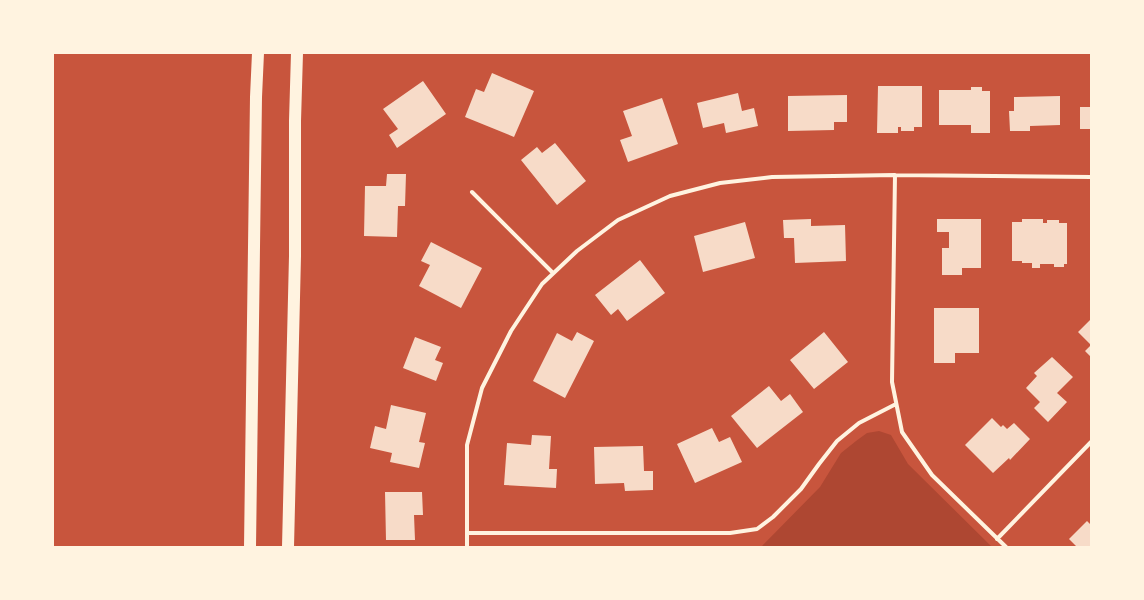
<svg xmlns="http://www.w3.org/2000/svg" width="1144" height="600" font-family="Signika,sans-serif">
  <rect width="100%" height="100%" fill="#c8553d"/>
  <path fill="#ae4732" d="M 879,431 L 891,435 L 908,464 L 992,547 L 761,547 L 820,487 L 841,453 L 856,441 L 867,433 Z"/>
  <path fill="#f7dbc8" d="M 492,73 L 534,91 L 514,137 L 465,117 L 476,89 L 484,92 Z
    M 423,81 L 446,114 L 397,148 L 389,135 L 398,129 L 383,109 Z
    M 878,86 L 922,86 L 922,127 L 914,127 L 914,131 L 901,131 L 901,127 L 898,127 L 898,133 L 877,133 Z
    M 971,87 L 982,87 L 982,91 L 990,91 L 990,133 L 971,133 L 971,125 L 939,125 L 939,90 L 971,90 Z
    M 738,93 L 742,111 L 754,108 L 758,126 L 726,133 L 724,123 L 703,128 L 697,103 Z
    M 847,95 L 847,122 L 834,122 L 834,130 L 788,131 L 788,96 Z
    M 1060,96 L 1060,125 L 1030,126 L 1030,131 L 1010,131 L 1009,111 L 1014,111 L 1014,97 Z
    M 662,98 L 678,144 L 628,162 L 620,140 L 632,136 L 623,111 Z
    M 1080,107 L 1091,107 L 1091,129 L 1080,129 Z
    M 555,143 L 586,181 L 557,205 L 521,160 L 537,147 L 542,153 Z
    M 387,174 L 406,174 L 405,206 L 398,206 L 397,237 L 364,236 L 365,186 L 386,186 Z
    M 811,219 L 811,226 L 845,225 L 846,261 L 795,263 L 794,238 L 784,238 L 783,220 Z
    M 937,219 L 981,219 L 981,268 L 962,268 L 962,275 L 942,275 L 942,248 L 949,248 L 949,232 L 937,232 Z
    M 1022,219 L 1043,219 L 1043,223 L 1047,223 L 1047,220 L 1059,220 L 1059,223 L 1067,223 L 1067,264 L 1064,264 L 1064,267 L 1054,267 L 1054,264 L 1040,264 L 1040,268 L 1032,268 L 1032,263 L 1022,263 L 1022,261 L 1012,261 L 1012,222 L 1022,222 Z
    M 745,222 L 755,258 L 703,272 L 694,236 Z
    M 431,242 L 482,268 L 461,308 L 419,286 L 430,265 L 421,261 Z
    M 640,260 L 665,293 L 627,321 L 618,309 L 611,315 L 595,295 Z
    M 934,308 L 979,308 L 979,353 L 955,353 L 955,363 L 934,363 Z
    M 1091,319 L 1091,357 L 1085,351 L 1091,345 L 1078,332 Z
    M 577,332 L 594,341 L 565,398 L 533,381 L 557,333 L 572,341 Z
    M 824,332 L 848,362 L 814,389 L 790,360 Z
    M 415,337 L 441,347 L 435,360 L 443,363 L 436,381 L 403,368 Z
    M 1052,357 L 1073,377 L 1057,393 L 1067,402 L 1048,422 L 1034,408 L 1040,402 L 1026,388 L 1037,376 L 1034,373 Z
    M 769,386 L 781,401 L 790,394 L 803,412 L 757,448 L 731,416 Z
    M 391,405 L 426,413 L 419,442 L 425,443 L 419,468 L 390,462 L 392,453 L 370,448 L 375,426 L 386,429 Z
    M 992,418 L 1001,427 L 1003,425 L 1007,429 L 1014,423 L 1030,439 L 1010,460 L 1009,458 L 993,473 L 965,445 Z
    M 712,428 L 719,442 L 730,437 L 742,462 L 695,483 L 677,444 Z
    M 532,435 L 551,436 L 549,469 L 557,469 L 556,488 L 504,485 L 507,443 L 531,445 Z
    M 643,446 L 644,471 L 653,471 L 653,490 L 625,491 L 624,483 L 595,484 L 594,447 Z
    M 385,492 L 422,492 L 423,515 L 414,515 L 415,540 L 386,540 Z
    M 1087,521 L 1091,525 L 1091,547 L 1077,547 L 1069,539 Z"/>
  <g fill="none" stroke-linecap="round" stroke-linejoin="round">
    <path stroke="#fff3e0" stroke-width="4" d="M 895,175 L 892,382 L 902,432 L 932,475 L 1006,547
      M 472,192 L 553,273
      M 467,533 L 730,533 L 757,529 L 773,517 L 801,489 L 819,464 L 837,441 L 859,423 L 896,404
      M 997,539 L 1091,442
      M 467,547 L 467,445 L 482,388 L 511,331 L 542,284 L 577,251 L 618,220 L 670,196 L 720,183 L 772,177 L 895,175 L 1091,177"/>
    <path stroke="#fff3e0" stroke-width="12" d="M 250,547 L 256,97 L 258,53
      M 288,547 L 295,256 L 295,121 L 297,53"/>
  </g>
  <rect width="1144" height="600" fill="none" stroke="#fff3e0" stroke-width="108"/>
</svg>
